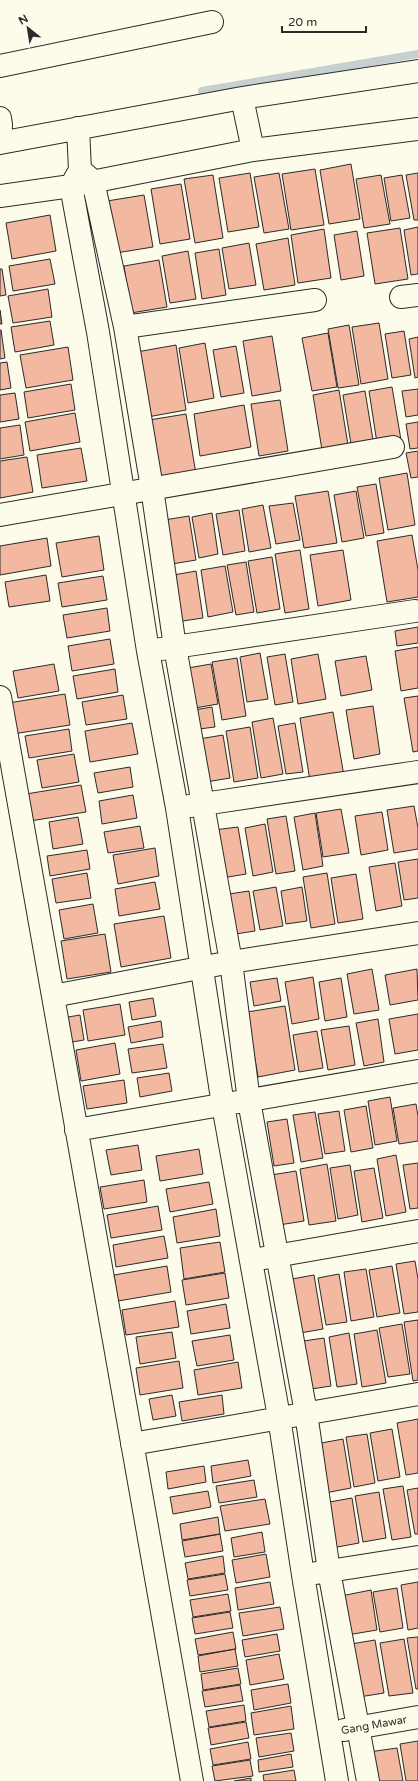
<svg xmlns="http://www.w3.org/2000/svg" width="418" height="1781" font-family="'Varela Round',sans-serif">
  <rect width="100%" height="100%" fill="#fdfbea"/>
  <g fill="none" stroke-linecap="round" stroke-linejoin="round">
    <path stroke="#c7d0d0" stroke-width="8" d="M 202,91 L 418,54"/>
  </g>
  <path fill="#f2b8a0" stroke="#2b2b2b" d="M 351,164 L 360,219 L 329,224 L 320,170 Z
    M 315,169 L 324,225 L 291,230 L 282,174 Z
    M 250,173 L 259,227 L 228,232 L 219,178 Z
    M 279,173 L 289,229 L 264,233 L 254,177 Z
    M 418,173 L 418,220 L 414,220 L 406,175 Z
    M 213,175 L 223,238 L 195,243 L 184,179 Z
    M 381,175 L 390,224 L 364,228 L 356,179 Z
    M 402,175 L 410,218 L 391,221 L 384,178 Z
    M 181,184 L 190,239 L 160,244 L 151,189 Z
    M 144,195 L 153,247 L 116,253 L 107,201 Z
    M 50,215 L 56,251 L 12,259 L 6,223 Z
    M 418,227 L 418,274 L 411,275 L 404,230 Z
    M 400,228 L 408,279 L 375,284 L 367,233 Z
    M 324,229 L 331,278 L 298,283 L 291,235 Z
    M 357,231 L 364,276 L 341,280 L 334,235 Z
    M 288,238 L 295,285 L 264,290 L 256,244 Z
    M 249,243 L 256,285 L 229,289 L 222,248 Z
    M 219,249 L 226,295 L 202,299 L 195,253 Z
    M 188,251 L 196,299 L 170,303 L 162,256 Z
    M 50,259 L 55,284 L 13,291 L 9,266 Z
    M 159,260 L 167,307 L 131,313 L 124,266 Z
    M 0,269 L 2,269 L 6,295 L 0,296 Z
    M 48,289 L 52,317 L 13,323 L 8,296 Z
    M 0,310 L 2,324 L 0,324 Z
    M 50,321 L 54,345 L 15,352 L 11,327 Z
    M 379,323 L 388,379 L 361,384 L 352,327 Z
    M 349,325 L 359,385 L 338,388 L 328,329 Z
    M 0,330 L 1,330 L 5,358 L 0,359 Z
    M 404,331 L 411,375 L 392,378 L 385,334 Z
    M 328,333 L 337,387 L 312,391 L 302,338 Z
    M 272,336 L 281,391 L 252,396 L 243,341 Z
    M 418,337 L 418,377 L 415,378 L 409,339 Z
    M 205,343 L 214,398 L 188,403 L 179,348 Z
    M 176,345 L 186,410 L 142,418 L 131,353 Z
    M 236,346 L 244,393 L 221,397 L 213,350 Z
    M 68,347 L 73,380 L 26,388 L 20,355 Z
    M 7,362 L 11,388 L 0,390 L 0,363 Z
    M 71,384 L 75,410 L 28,418 L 24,392 Z
    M 392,387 L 401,440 L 377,443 L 369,391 Z
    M 418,389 L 418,415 L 406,417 L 402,391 Z
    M 339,390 L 348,445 L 322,450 L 313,395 Z
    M 365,391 L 373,440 L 351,444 L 343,395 Z
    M 15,393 L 19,419 L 0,422 L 0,395 Z
    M 280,400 L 288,451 L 259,456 L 251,404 Z
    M 244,405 L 251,447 L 200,456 L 194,414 Z
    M 75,413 L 80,442 L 30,451 L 25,422 Z
    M 186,414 L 196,474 L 152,481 L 143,421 Z
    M 418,422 L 418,448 L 410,449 L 406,424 Z
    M 20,425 L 24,455 L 0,459 L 0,428 Z
    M 81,448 L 87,481 L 42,488 L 37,455 Z
    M 418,451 L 418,477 L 411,478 L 406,453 Z
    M 27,457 L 33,492 L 0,498 L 0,461 Z
    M 407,473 L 415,525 L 388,530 L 379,478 Z
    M 376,484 L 384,533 L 366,536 L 357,487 Z
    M 328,491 L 337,543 L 304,548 L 295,496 Z
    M 356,491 L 364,538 L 342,542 L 334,495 Z
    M 293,503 L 300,540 L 276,544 L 269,506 Z
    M 263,505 L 271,548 L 249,552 L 242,509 Z
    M 239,510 L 245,551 L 223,555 L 216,514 Z
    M 212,513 L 218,554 L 199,558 L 192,517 Z
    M 189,516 L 196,560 L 172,564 L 164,520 Z
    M 412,535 L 418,570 L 418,597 L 387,602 L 377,541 Z
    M 99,536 L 104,570 L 62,577 L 56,543 Z
    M 47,538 L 51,566 L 0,575 L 0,546 Z
    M 300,550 L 309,609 L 285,613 L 275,554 Z
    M 343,550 L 351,600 L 318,606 L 310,555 Z
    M 272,557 L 280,609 L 257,613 L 248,561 Z
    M 246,562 L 254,612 L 236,615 L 227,565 Z
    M 225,566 L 233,612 L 208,617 L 201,570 Z
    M 196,571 L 203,618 L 176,622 L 168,576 Z
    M 46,575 L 50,601 L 9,607 L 5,582 Z
    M 103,576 L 107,600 L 62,607 L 58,583 Z
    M 107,608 L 110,631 L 67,638 L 63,615 Z
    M 418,627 L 418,643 L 397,646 L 395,631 Z
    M 110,639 L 114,664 L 72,671 L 68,646 Z
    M 418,647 L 418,688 L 401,691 L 395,651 Z
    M 260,653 L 268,699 L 247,702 L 240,657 Z
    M 285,654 L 293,702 L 275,705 L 267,657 Z
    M 318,654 L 326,699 L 298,704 L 291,659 Z
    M 366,656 L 372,690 L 341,696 L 335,661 Z
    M 237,658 L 246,716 L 222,720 L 212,662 Z
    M 54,664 L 59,691 L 18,698 L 13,671 Z
    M 211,664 L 218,704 L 189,709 L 182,669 Z
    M 115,669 L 118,692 L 77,699 L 73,676 Z
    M 65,694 L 70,725 L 13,734 L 8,703 Z
    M 123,695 L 127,719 L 86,725 L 82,702 Z
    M 418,696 L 418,751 L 413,752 L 404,698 Z
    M 373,706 L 380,754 L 354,759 L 346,710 Z
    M 212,707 L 215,727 L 191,730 L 188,711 Z
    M 333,712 L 344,776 L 310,781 L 300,718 Z
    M 273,718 L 283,774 L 261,778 L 252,722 Z
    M 132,723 L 138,754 L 90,762 L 85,731 Z
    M 295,723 L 303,772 L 286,774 L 278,726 Z
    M 250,727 L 258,778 L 234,782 L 226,731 Z
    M 69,729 L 72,751 L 29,758 L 25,736 Z
    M 223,735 L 230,778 L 206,782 L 199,739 Z
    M 74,754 L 79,782 L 42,788 L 37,760 Z
    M 130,767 L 133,787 L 98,793 L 94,773 Z
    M 81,785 L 86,812 L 30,821 L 26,794 Z
    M 133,795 L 137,818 L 102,824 L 99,801 Z
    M 414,806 L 418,828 L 418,849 L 394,853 L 387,810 Z
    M 341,809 L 349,853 L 323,857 L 316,813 Z
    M 382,812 L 388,850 L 361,855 L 355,816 Z
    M 315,813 L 323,866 L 303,870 L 294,817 Z
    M 286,816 L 295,871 L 276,874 L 267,819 Z
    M 78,817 L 83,844 L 53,849 L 49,822 Z
    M 265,824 L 273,872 L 253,876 L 245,828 Z
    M 140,826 L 144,848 L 108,853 L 104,832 Z
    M 238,827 L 246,874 L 222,878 L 214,830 Z
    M 155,848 L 159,876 L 118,884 L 113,855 Z
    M 87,850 L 90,869 L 50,876 L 47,856 Z
    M 418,859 L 418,898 L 404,900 L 398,862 Z
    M 395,863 L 402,906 L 376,911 L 369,867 Z
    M 87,873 L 91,898 L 56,903 L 52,879 Z
    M 327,873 L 335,924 L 311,928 L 303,877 Z
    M 356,874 L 363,919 L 338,923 L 331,878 Z
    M 155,882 L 160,909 L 119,916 L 115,889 Z
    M 276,887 L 283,926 L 260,930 L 253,891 Z
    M 302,887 L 307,921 L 286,924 L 281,891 Z
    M 249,891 L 255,931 L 229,935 L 222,895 Z
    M 93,904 L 98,933 L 64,939 L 59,910 Z
    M 164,916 L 171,958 L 121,967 L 114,924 Z
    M 105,934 L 111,972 L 67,979 L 61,941 Z
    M 372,969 L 379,1010 L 354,1014 L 347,974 Z
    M 417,969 L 418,1000 L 390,1005 L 385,975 Z
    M 313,977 L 319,1019 L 292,1024 L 285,982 Z
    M 277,978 L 281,1001 L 254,1006 L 250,982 Z
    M 341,978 L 347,1017 L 325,1021 L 319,982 Z
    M 153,998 L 156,1016 L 132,1020 L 129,1002 Z
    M 120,1004 L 125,1035 L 88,1041 L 83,1010 Z
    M 285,1006 L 295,1070 L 258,1077 L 247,1012 Z
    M 418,1014 L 418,1050 L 395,1054 L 389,1019 Z
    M 80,1015 L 84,1040 L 66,1043 L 62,1018 Z
    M 378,1019 L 384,1062 L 364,1066 L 356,1023 Z
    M 161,1021 L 163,1037 L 131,1043 L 128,1027 Z
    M 349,1026 L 355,1065 L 328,1070 L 321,1030 Z
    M 317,1031 L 323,1068 L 299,1072 L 293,1035 Z
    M 115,1043 L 120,1074 L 81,1081 L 76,1050 Z
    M 163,1044 L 167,1068 L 132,1073 L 128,1049 Z
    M 169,1073 L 172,1091 L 140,1097 L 137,1078 Z
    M 124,1080 L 127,1103 L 87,1109 L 83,1086 Z
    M 390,1097 L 397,1141 L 375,1145 L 368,1101 Z
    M 416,1104 L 418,1116 L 418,1141 L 399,1144 L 393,1108 Z
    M 366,1106 L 373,1148 L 351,1152 L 344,1110 Z
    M 339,1111 L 345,1151 L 325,1154 L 318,1114 Z
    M 315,1112 L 323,1158 L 301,1162 L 293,1115 Z
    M 287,1119 L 294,1163 L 274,1166 L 267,1122 Z
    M 138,1145 L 142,1170 L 111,1175 L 106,1150 Z
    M 199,1149 L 203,1174 L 160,1181 L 156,1156 Z
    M 396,1155 L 406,1212 L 386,1216 L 377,1159 Z
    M 418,1163 L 418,1208 L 410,1209 L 403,1165 Z
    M 327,1164 L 336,1221 L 309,1225 L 300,1169 Z
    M 350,1165 L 358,1215 L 338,1219 L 330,1168 Z
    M 374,1168 L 383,1218 L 362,1222 L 354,1171 Z
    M 296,1171 L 304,1221 L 279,1225 L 271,1175 Z
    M 144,1180 L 147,1202 L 104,1209 L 100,1187 Z
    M 209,1182 L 213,1204 L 170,1212 L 166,1189 Z
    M 158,1206 L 162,1230 L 111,1238 L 107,1215 Z
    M 216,1209 L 220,1236 L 177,1243 L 173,1217 Z
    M 164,1236 L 168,1258 L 116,1267 L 113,1245 Z
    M 220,1242 L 225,1272 L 184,1279 L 180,1248 Z
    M 415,1261 L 418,1279 L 418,1312 L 404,1314 L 396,1264 Z
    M 167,1266 L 171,1292 L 118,1301 L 114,1275 Z
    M 392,1266 L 400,1313 L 377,1317 L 369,1270 Z
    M 366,1269 L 374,1317 L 351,1321 L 344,1272 Z
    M 225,1273 L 229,1298 L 186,1305 L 182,1280 Z
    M 339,1274 L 347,1322 L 326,1325 L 318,1278 Z
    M 314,1275 L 323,1329 L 300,1333 L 292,1279 Z
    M 175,1301 L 179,1327 L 126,1335 L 122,1310 Z
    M 226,1304 L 230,1328 L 191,1334 L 187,1311 Z
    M 418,1320 L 418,1380 L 413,1381 L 404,1322 Z
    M 402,1324 L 410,1374 L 388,1377 L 379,1328 Z
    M 377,1330 L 386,1383 L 362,1387 L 354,1334 Z
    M 172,1332 L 176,1358 L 140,1364 L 136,1337 Z
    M 349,1333 L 357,1384 L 337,1387 L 329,1337 Z
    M 230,1335 L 234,1360 L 197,1366 L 192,1341 Z
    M 324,1338 L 331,1386 L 305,1390 L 297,1342 Z
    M 179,1361 L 183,1388 L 140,1395 L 136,1368 Z
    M 238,1362 L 242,1388 L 198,1395 L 194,1370 Z
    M 172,1395 L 176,1416 L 153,1420 L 149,1399 Z
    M 222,1395 L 224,1414 L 182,1421 L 179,1402 Z
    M 418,1419 L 418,1473 L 406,1475 L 397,1423 Z
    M 392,1429 L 400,1477 L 378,1481 L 370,1433 Z
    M 367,1434 L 375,1483 L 354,1487 L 346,1437 Z
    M 343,1439 L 351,1488 L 325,1493 L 316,1444 Z
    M 248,1460 L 251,1476 L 213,1483 L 211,1466 Z
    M 204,1466 L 206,1482 L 168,1489 L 166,1472 Z
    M 254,1480 L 257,1497 L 219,1503 L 216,1486 Z
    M 403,1486 L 411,1537 L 392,1540 L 383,1489 Z
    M 418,1488 L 418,1534 L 415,1534 L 407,1490 Z
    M 208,1491 L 211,1507 L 173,1514 L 170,1497 Z
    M 379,1492 L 386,1538 L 363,1542 L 355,1496 Z
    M 352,1498 L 359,1543 L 332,1548 L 324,1503 Z
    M 265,1499 L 270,1524 L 225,1531 L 220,1506 Z
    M 218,1517 L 220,1534 L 182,1540 L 180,1524 Z
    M 262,1532 L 265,1552 L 234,1557 L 231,1538 Z
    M 220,1534 L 223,1551 L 185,1557 L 182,1541 Z
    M 266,1554 L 270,1577 L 236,1583 L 232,1560 Z
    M 223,1556 L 225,1573 L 188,1579 L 185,1563 Z
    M 225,1574 L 228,1590 L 190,1596 L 187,1580 Z
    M 270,1582 L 274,1604 L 238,1610 L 235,1588 Z
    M 418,1582 L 418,1628 L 408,1630 L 401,1585 Z
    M 397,1588 L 403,1628 L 380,1632 L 373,1592 Z
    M 371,1590 L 377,1630 L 347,1635 L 341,1596 Z
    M 228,1594 L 231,1611 L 193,1617 L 190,1600 Z
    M 280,1607 L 284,1629 L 243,1636 L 239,1613 Z
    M 230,1612 L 233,1628 L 195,1634 L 192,1618 Z
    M 233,1632 L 236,1649 L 198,1655 L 195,1639 Z
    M 277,1634 L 280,1651 L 245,1657 L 242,1640 Z
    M 418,1637 L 418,1689 L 416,1689 L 407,1638 Z
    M 404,1639 L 413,1693 L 389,1696 L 380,1643 Z
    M 375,1640 L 384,1693 L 359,1697 L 351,1644 Z
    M 235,1649 L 238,1666 L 200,1672 L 198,1656 Z
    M 279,1654 L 284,1679 L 250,1685 L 246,1660 Z
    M 238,1668 L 241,1684 L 203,1690 L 201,1674 Z
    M 288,1684 L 291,1703 L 254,1710 L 251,1690 Z
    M 240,1685 L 243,1701 L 205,1707 L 202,1691 Z
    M 244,1705 L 246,1721 L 209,1727 L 206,1711 Z
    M 291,1706 L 294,1729 L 254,1735 L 251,1713 Z
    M 246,1722 L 249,1738 L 211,1745 L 208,1728 Z
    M 291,1733 L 294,1751 L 259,1757 L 256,1738 Z
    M 418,1741 L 418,1781 L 406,1781 L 400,1744 Z
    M 248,1742 L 251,1759 L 213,1765 L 210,1749 Z
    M 397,1748 L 403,1781 L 374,1781 L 369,1752 Z
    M 291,1754 L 293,1767 L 259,1772 L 258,1760 Z
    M 250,1760 L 253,1776 L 215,1781 L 212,1766 Z
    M 294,1770 L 296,1781 L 264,1781 L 263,1775 Z
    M 251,1778 L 251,1781 L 234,1781 Z"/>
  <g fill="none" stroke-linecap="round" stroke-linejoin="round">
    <g stroke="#2b2b2b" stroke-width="24">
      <path id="minor" d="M 0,66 L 212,22
        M 242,98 L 253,150
        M 0,118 L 1,125 L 0,143
        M 78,128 L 80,170 L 71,186 L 98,332 L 148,651 L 177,808 L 223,1105 L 279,1417 L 303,1575 L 337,1781
        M 0,143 L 242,98 L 418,71
        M 80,170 L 93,181 L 125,327 L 152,488 L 175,647 L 231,962 L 249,1101 L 306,1413 L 329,1571 L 368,1781
        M 0,196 L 71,186 L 253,150 L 418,129
        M 401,297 L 418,295
        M 125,327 L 315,300
        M 0,515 L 393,447
        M 161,649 L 415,611
        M 0,697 L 192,1781
        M 190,806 L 418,772
        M 53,996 L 231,962 L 418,933
        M 76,1130 L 418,1071
        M 264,1258 L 418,1231
        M 132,1444 L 418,1394
        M 316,1573 L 418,1557
        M 344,1730 L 418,1717"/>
    </g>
    <use href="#minor" stroke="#fdfbea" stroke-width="22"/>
  </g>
  <g text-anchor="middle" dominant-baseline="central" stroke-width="3" stroke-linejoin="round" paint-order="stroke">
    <g font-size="11" fill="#2b2b2b" stroke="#fdfbea">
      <text transform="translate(374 1725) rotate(-10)">Gang Mawar</text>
    </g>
  </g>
  <g transform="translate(28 28) rotate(330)" stroke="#fdfbea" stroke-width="3" paint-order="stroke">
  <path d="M0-3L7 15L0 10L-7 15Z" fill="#2b2b2b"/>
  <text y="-6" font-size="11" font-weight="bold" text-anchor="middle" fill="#2b2b2b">N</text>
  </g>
  <path d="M282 26v6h84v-6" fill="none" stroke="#2b2b2b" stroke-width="2"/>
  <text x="288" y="26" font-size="12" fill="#2b2b2b" stroke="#fdfbea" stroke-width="3" paint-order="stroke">20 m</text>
</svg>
